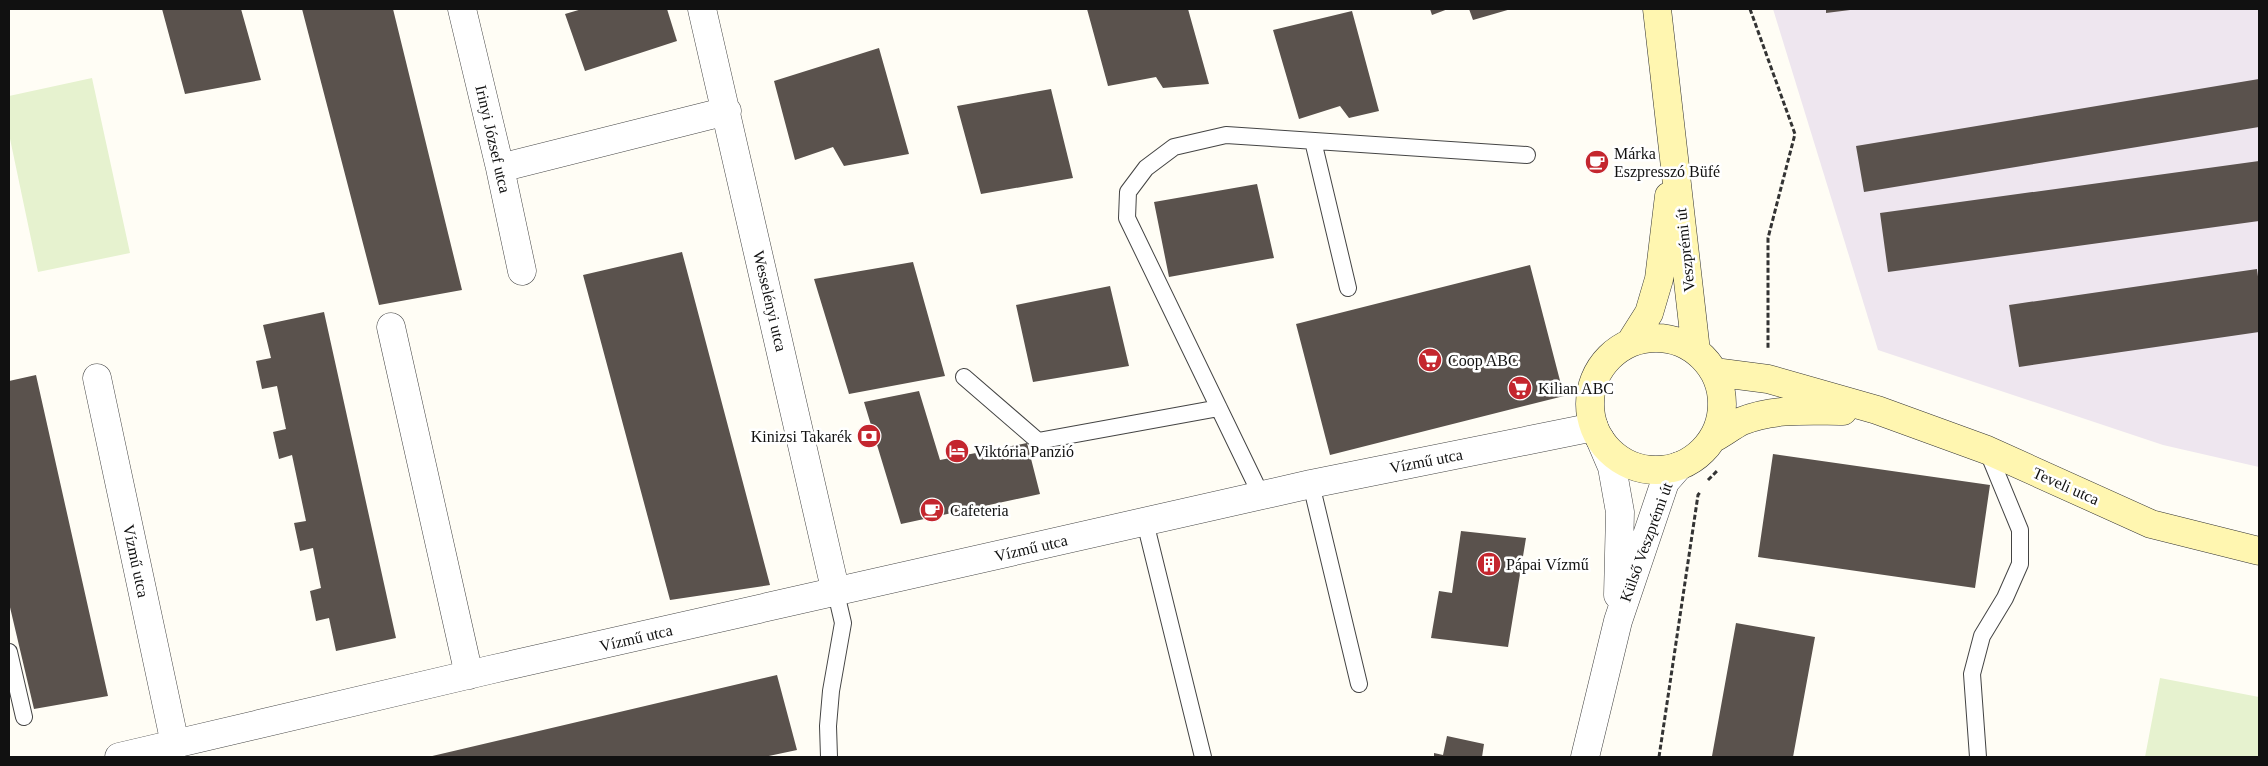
<svg xmlns="http://www.w3.org/2000/svg" width="2268" height="766" font-family="'Times New Roman',serif">
  <rect width="100%" height="100%" fill="#fffdf5"/>
  <path fill="#eee6ef" d="M 1773,9 L 2259,9 L 2259,467 L 2163,445 L 1878,350 Z"/>
  <path fill="#e6f2cf" d="M 92,78 L 130,253 L 38,272 L 9,134 L 9,96 Z
    M 2160,678 L 2259,697 L 2259,757 L 2145,757 Z"/>
  <path fill="#5a524d" d="M 162,9 L 241,9 L 261,80 L 185,94 Z
    M 302,9 L 393,9 L 462,290 L 379,305 Z
    M 582,9 L 667,9 L 677,41 L 585,71 L 565,14 Z
    M 1087,9 L 1188,9 L 1209,84 L 1163,88 L 1156,77 L 1108,86 Z
    M 1430,9 L 1448,9 L 1432,15 Z
    M 1469,9 L 1511,9 L 1473,20 Z
    M 1826,9 L 1850,9 L 1850,10 L 1826,13 Z
    M 1352,11 L 1379,111 L 1349,118 L 1340,106 L 1299,119 L 1273,30 Z
    M 879,48 L 909,154 L 844,166 L 833,147 L 795,160 L 774,81 Z
    M 2259,79 L 2259,127 L 1864,192 L 1856,146 Z
    M 1051,89 L 1073,178 L 981,194 L 957,106 Z
    M 2259,161 L 2259,221 L 1888,272 L 1880,213 Z
    M 1257,184 L 1274,258 L 1169,277 L 1154,202 Z
    M 682,252 L 770,585 L 670,600 L 583,275 Z
    M 913,262 L 945,376 L 849,394 L 814,279 Z
    M 1530,265 L 1564,396 L 1330,455 L 1296,324 Z
    M 2257,269 L 2259,284 L 2259,332 L 2019,367 L 2009,305 Z
    M 1110,286 L 1129,366 L 1033,382 L 1016,305 Z
    M 324,312 L 396,638 L 336,651 L 329,618 L 316,621 L 310,591 L 321,588 L 313,548 L 300,551 L 294,523 L 306,521 L 292,455 L 279,459 L 273,432 L 286,429 L 277,386 L 262,389 L 256,361 L 271,358 L 263,325 Z
    M 36,375 L 108,696 L 34,709 L 9,603 L 9,381 Z
    M 919,391 L 940,460 L 1027,443 L 1040,494 L 901,524 L 864,402 Z
    M 1773,454 L 1990,485 L 1975,588 L 1758,557 Z
    M 1461,531 L 1526,538 L 1508,647 L 1431,638 L 1439,591 L 1452,593 Z
    M 1736,623 L 1815,637 L 1793,757 L 1712,756 Z
    M 777,675 L 797,750 L 764,757 L 428,757 Z
    M 1447,736 L 1484,744 L 1482,757 L 1434,757 L 1434,753 L 1443,755 Z"/>
  <g fill="none" stroke-linecap="round" stroke-linejoin="round">
    <g stroke="#444" stroke-width="18">
      <path id="service" d="M 1313,141 L 1348,288
        M 964,377 L 1038,441 L 1219,408
        M 1311,484 L 1359,684
        M 1261,495 L 1127,218 L 1128,192 L 1146,168 L 1174,147 L 1226,135 L 1527,155
        M 1145,522 L 1203,757
        M 9,652 L 24,717
        M 829,757 L 828,726 L 831,691 L 843,623 L 836,593
        M 1978,757 L 1972,674 L 1982,636 L 2005,598 L 2020,564 L 2020,530 L 1987,450"/>
    </g>
    <g stroke="#444" stroke-width="29">
      <path id="minor" d="M 462,9 L 500,168 L 522,271
        M 702,9 L 836,593
        M 500,168 L 727,111
        M 391,327 L 469,675
        M 97,378 L 175,744
        M 119,757 L 489,670 L 1311,484 L 1594,427"/>
    </g>
    <g stroke="#444" stroke-width="29">
      <path id="tertiary" d="M 1600,439 L 1612,467 L 1620,512 L 1618,595
        M 1585,757 L 1618,621 L 1665,482 L 1679,466"/>
    </g>
    <g stroke="#333" stroke-width="29">
      <path id="secondary" d="M 1657,9 L 1696,351
        M1590 404a66 66 0 1 1 132 0a66 66 0 1 1-132 0Z
        M 1630,343 L 1649,313 L 1659,279 L 1669,196
        M 1714,372 L 1768,379 L 1877,410 L 1987,450 L 2151,524 L 2259,551
        M 1712,439 C 1722,434 1732,426 1742,421 C 1774,408 1810,411 1843,411"/>
    </g>
    <path stroke="#333" stroke-width="3" stroke-dasharray="5 2.5" stroke-linecap="butt" d="M 1750,9 L 1795,134 L 1768,238 L 1768,350
      M 1708,480 L 1718,470
      M 1659,757 L 1698,495 L 1701,491"/>
    <use href="#service" stroke="#fff" stroke-width="16"/>
    <use href="#minor" stroke="#fff" stroke-width="28"/>
    <use href="#tertiary" stroke="#fff" stroke-width="28"/>
    <use href="#secondary" stroke="#fff6b0" stroke-width="28"/>
  </g>
  <defs>
    <g id="cafe-disc" transform="scale(1.25)"><circle r="9.5" fill="#c4262e" stroke="#fff"/><path d="M-5.5-4.5H6V0H3Q3 3.5 0 3.5H-2.5Q-5.5 3.5-5.5 0ZM3-3.2v2h1.7v-2ZM-6 4.5H4V6H-6Z" fill="#fff"/></g>
    <g id="supermarket-disc" transform="scale(1.25)"><circle r="9.5" fill="#c4262e" stroke="#fff"/><path d="M-6-5.5h2.5l.6 2H6L4.5 2H-2.5L-4.4-4H-6ZM-1.5 3.2a1.3 1.3 0 1 0 .1 0ZM3 3.2a1.3 1.3 0 1 0 .1 0Z" fill="#fff"/></g>
    <g id="bank-disc" transform="scale(1.25)"><circle r="9.5" fill="#c4262e" stroke="#fff"/><path d="M-6-4H6V4H-6ZM0-2.3a2.3 2.3 0 1 0 0 4.6a2.3 2.3 0 1 0 0-4.6Z" fill="#fff"/></g>
    <g id="hotel-disc" transform="scale(1.25)"><circle r="9.5" fill="#c4262e" stroke="#fff"/><path d="M-6-4.5h1.5V1H6V5H4.5V3h-9V5H-6ZM-4 0a1.8 1.8 0 1 1 3.6 0ZM.5 0V-2.5h3Q6-2.5 6 0Z" fill="#fff"/></g>
    <g id="building-disc" transform="scale(1.25)"><circle r="9.5" fill="#c4262e" stroke="#fff"/><path d="M-4-6H4V6H1V3H-1V6H-4ZM-2.5-4.3h1.7v1.8h-1.7ZM.8-4.3h1.7v1.8H.8ZM-2.5-1h1.7V.8h-1.7ZM.8-1h1.7V.8H.8Z" fill="#fff"/></g>
  </defs>
  <g fill-rule="evenodd">
    <use href="#cafe-disc" x="1597" y="162"/>
    <use href="#supermarket-disc" x="1430" y="360"/>
    <use href="#supermarket-disc" x="1520" y="388"/>
    <use href="#bank-disc" x="869" y="436"/>
    <use href="#hotel-disc" x="957" y="451"/>
    <use href="#cafe-disc" x="932" y="510"/>
    <use href="#building-disc" x="1489" y="564"/>
  </g>
  <g text-anchor="middle" dominant-baseline="central" stroke-width="5" stroke-linejoin="round" paint-order="stroke">
    <g font-size="16" fill="#111" stroke="#fff">
      <text transform="translate(493 139) rotate(77)">Irinyi József utca</text>
      <text transform="translate(1685 250) rotate(-96)">Veszprémi út</text>
      <text transform="translate(770 301) rotate(77)">Wesselényi utca</text>
      <text transform="translate(1426 461) rotate(-11)">Vízmű utca</text>
      <text transform="translate(2066 486) rotate(24)">Teveli utca</text>
      <text transform="translate(1646 542) rotate(-70)">Külső Veszprémi út</text>
      <text transform="translate(1031 548) rotate(-13)">Vízmű utca</text>
      <text transform="translate(136 561) rotate(78)">Vízmű utca</text>
      <text transform="translate(636 638) rotate(-13)">Vízmű utca</text>
    </g>
    <g font-size="16" fill="#111" stroke="#fff" text-anchor="start">
      <text x="1614" y="153">Márka<tspan x="1614" dy="18">Eszpresszó Büfé</tspan></text>
      <text x="1448" y="360">Coop ABC</text>
      <text x="1538" y="388">Kilian ABC</text>
      <text x="852" y="436" text-anchor="end">Kinizsi Takarék</text>
      <text x="974" y="451">Viktória Panzió</text>
      <text x="950" y="510">Cafeteria</text>
      <text x="1506" y="564">Pápai Vízmű</text>
    </g>
  </g>
  <rect width="2268" height="766" fill="none" stroke="#111111" stroke-width="20"/>
</svg>
